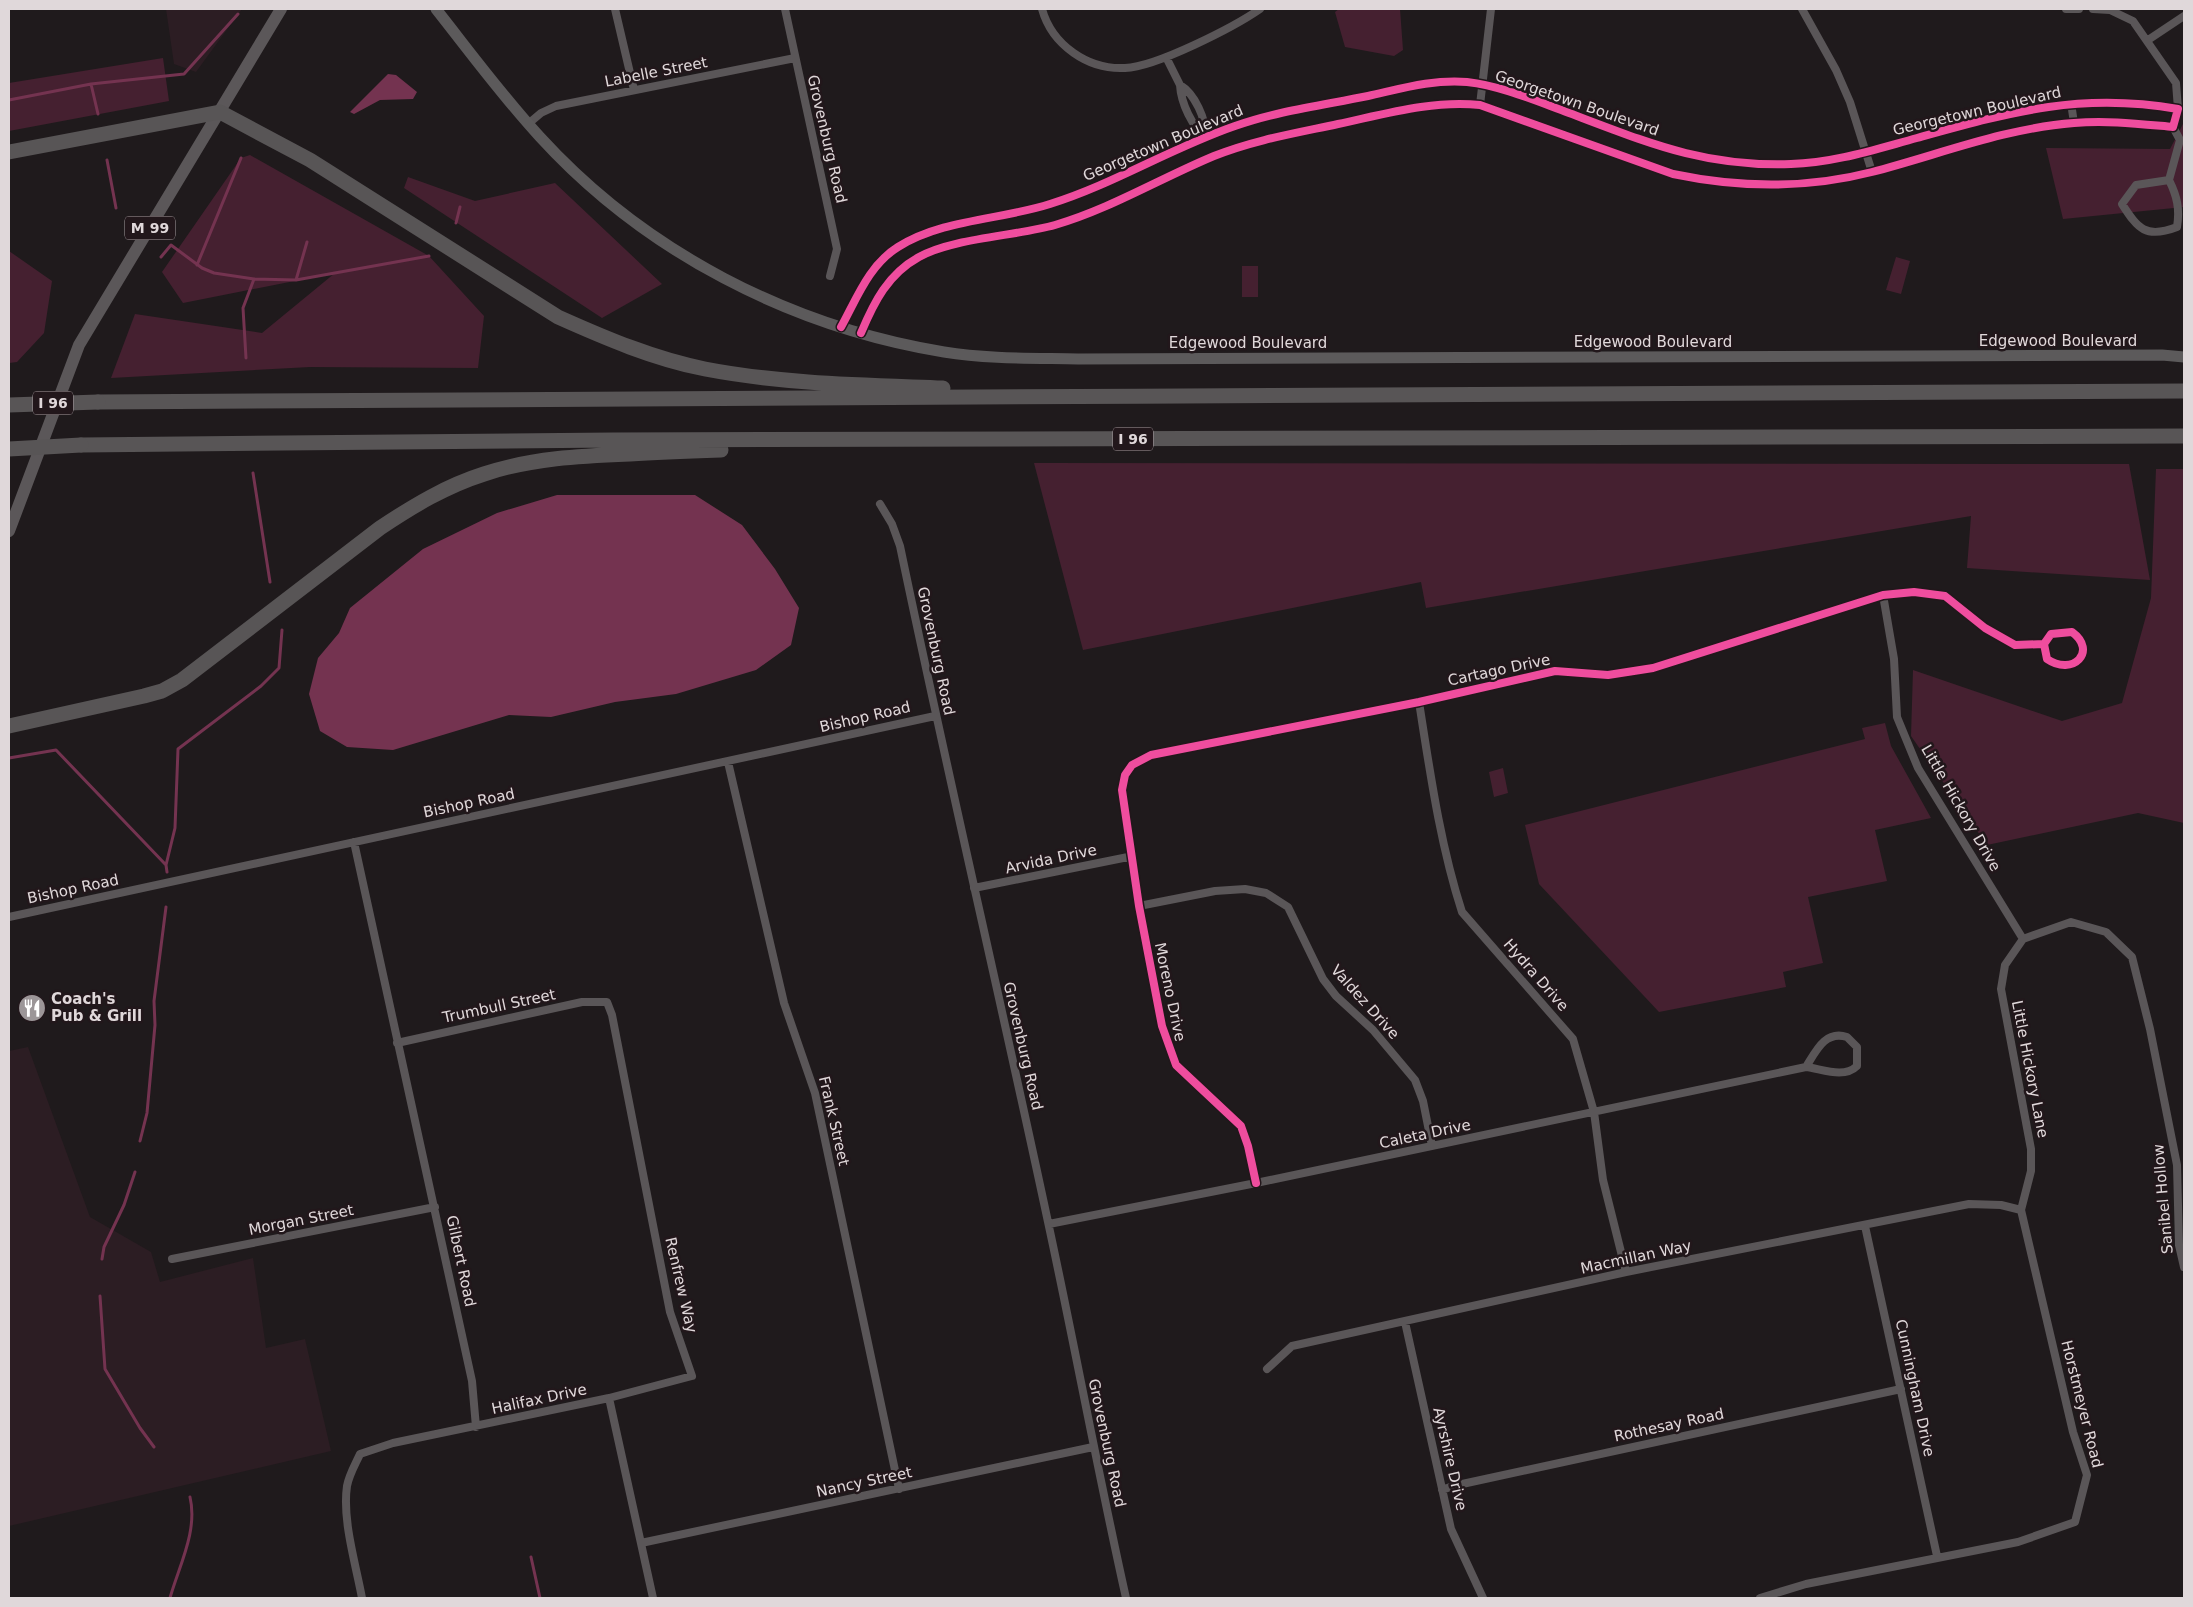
<svg xmlns="http://www.w3.org/2000/svg" width="2193" height="1607" font-family="'DejaVu Sans',sans-serif">
  <rect width="100%" height="100%" fill="#1f1a1c"/>
  <path fill="#2c1d23" d="M 166,9 L 242,9 L 196,72 L 174,64 Z
    M 28,1047 L 90,1217 L 151,1252 L 160,1282 L 253,1258 L 266,1348 L 305,1339 L 331,1451 L 9,1526 L 9,1051 Z"/>
  <path fill="#452030" d="M 1339,9 L 1400,9 L 1403,50 L 1394,56 L 1345,47 L 1335,12 Z
    M 163,58 L 169,101 L 9,131 L 9,83 Z
    M 2184,122 L 2184,207 L 2063,219 L 2046,148 L 2170,149 Z
    M 250,155 L 429,256 L 484,316 L 478,368 L 310,367 L 111,378 L 135,314 L 262,333 L 335,273 L 183,303 L 162,272 L 241,158 Z
    M 408,177 L 475,201 L 555,183 L 662,284 L 602,318 L 404,188 Z
    M 9,251 L 52,281 L 44,333 L 17,362 L 9,363 Z
    M 1896,257 L 1910,261 L 1901,294 L 1886,290 Z
    M 1242,266 L 1258,266 L 1258,297 L 1242,297 Z
    M 1034,463 L 2129,464 L 2150,580 L 1967,568 L 1971,516 L 1426,608 L 1421,582 L 1083,650 Z
    M 2156,469 L 2184,469 L 2184,823 L 2138,813 L 1987,845 L 1911,736 L 1913,670 L 2062,721 L 2122,703 L 2151,598 Z
    M 1885,723 L 1891,746 L 1931,818 L 1875,830 L 1887,881 L 1808,897 L 1823,963 L 1783,972 L 1786,987 L 1659,1012 L 1539,884 L 1525,825 L 1865,739 L 1862,728 Z
    M 1503,768 L 1508,793 L 1494,797 L 1489,772 Z"/>
  <path fill="#743350" d="M 388,74 L 396,75 L 417,92 L 413,99 L 380,100 L 354,114 L 350,112 Z
    M 557,495 L 695,495 L 742,525 L 775,569 L 799,608 L 791,645 L 756,670 L 676,694 L 615,702 L 551,717 L 509,715 L 393,750 L 347,747 L 320,731 L 309,694 L 318,658 L 339,633 L 350,608 L 423,549 L 497,513 Z"/>
  <g fill="none" stroke-linecap="round" stroke-linejoin="round">
    <path stroke="#743350" stroke-width="3" d="M 91,84 L 184,74 L 238,14
      M 9,100 L 91,84 L 98,114
      M 107,160 L 116,208
      M 456,223 L 460,207
      M 161,257 L 171,245 L 202,268 L 214,273 L 254,279 L 243,308 L 246,358
      M 197,265 L 241,158
      M 254,279 L 296,280 L 429,256
      M 296,280 L 307,242
      M 253,473 L 270,582
      M 9,758 L 56,750 L 166,865
      M 167,872 L 166,865 L 175,828 L 178,749 L 261,686 L 279,668 L 282,630
      M 140,1141 L 147,1113 L 155,1025 L 154,1001 L 166,907
      M 102,1259 L 104,1247 L 124,1205 L 135,1172
      M 100,1296 L 105,1369 L 140,1428 L 154,1447
      M 531,1557 L 540,1598
      M 170,1598 C 179,1566 198,1531 190,1497"/>
    <path stroke="#5a5658" stroke-width="8" d="M 615,9 L 634,90
      M 785,9 L 837,249 L 830,276
      M 1042,9 C 1052,45 1088,70 1125,68 C 1156,67 1234,27 1260,9
      M 1802,9 L 1836,70 L 1850,102 L 1872,172
      M 2066,9 L 2079,9
      M 2093,9 L 2110,10 L 2133,21 L 2176,83 L 2178,109
      M 2148,40 L 2184,16
      M 1166,57 L 1180,85
      M 1180,85 C 1195,94 1206,119 1206,137 C 1192,127 1181,103 1180,85 Z
      M 2071,103 L 2074,123
      M 1480,105 L 1491,9
      M 528,124 L 541,113 L 556,106 L 795,58
      M 2169,180 C 2177,196 2180,209 2177,227 C 2146,239 2138,229 2122,204 L 2136,185 L 2169,180 L 2180,140 L 2173,127
      M 841,327 C 857,298 869,265 898,247 C 943,219 1000,220 1050,204 C 1114,184 1171,148 1235,126 C 1277,111 1324,105 1368,96 C 1400,89 1433,79 1467,82 C 1502,86 1536,101 1569,113 C 1649,143 1704,167 1791,164 C 1834,163 1876,149 1917,138 C 2011,112 2080,92 2178,109 L 2173,127 C 2140,124 2107,120 2074,123 C 2005,128 1938,155 1872,172 C 1806,189 1740,188 1673,174 L 1480,105 C 1432,100 1385,114 1338,124 C 1296,133 1254,140 1214,156 C 1161,178 1110,209 1055,225 C 1016,236 953,238 919,257 C 888,274 874,302 861,333
      M 880,504 L 892,524 L 900,546 C 947,772 1000,997 1048,1222 C 1075,1347 1098,1473 1126,1598
      M 1883,595 L 1894,659 L 1897,717 L 1918,768 L 2023,939
      M 1419,702 C 1430,772 1440,844 1462,912 L 1573,1039 L 1594,1112 L 1603,1180 L 1626,1272
      M 728,762 L 784,1003 L 815,1093 L 899,1489
      M 354,842 L 472,1381 L 476,1427
      M 974,888 L 1133,856
      M 1139,906 L 1215,891 L 1245,889 L 1266,893 L 1288,907 L 1323,979 L 1336,996 L 1373,1030 L 1415,1080 L 1423,1101 L 1432,1146
      M 9,917 L 935,716
      M 2023,939 L 2071,922 L 2106,932 L 2132,957 L 2150,1029 L 2177,1165 L 2179,1245 L 2184,1267
      M 1256,1183 L 1248,1146 L 1241,1126 L 1176,1065 L 1162,1026 L 1139,906 L 1122,790 L 1125,775 L 1132,765 L 1151,755 L 1419,702 L 1555,671 L 1608,675 L 1653,668 L 1883,595 L 1914,592 L 1945,596 L 1985,628 L 2015,645 L 2044,644 L 2051,634 L 2072,632 C 2098,651 2073,677 2047,659 L 2044,644
      M 1049,1224 L 1256,1183 L 1806,1067 C 1822,1069 1844,1079 1857,1066 L 1857,1047 L 1847,1037 C 1825,1030 1816,1051 1806,1067
      M 1865,1226 L 1937,1556
      M 172,1259 L 435,1207
      M 1405,1322 L 1451,1529 L 1483,1598
      M 1267,1369 L 1292,1346 L 1626,1272 L 1969,1204 L 2001,1205 L 2021,1210
      M 609,1398 L 653,1598
      M 1442,1490 L 1453,1486 L 1901,1389
      M 641,1543 L 1093,1447
      M 362,1598 C 356,1565 342,1520 347,1486 C 349,1475 355,1465 360,1454 L 393,1443 L 609,1398 L 692,1376 L 670,1312 L 612,1015 L 607,1002 L 582,1002 L 397,1043
      M 1760,1598 L 1806,1584 L 2018,1542 L 2075,1522 L 2087,1475 L 2073,1432 L 2021,1210 L 2031,1171 L 2031,1149 L 2001,989 L 2005,965 L 2023,939"/>
    <path stroke="#5c5a5b" stroke-width="11" d="M 436,9 C 470,52 503,97 540,137 C 645,252 791,327 944,352 C 988,359 1033,358 1078,359 L 2162,355 L 2184,357"/>
    <path stroke="#5b5759" stroke-width="12" d="M 9,531 L 79,345 L 281,9"/>
    <path stroke="#585556" stroke-width="15" d="M 9,152 L 220,112 L 310,160 L 558,317 C 605,338 654,359 705,369 C 783,384 864,385 943,388
      M 98,402 C 793,397 1489,395 2184,391
      M 81,445 L 613,440 L 2184,436
      M 9,726 L 144,696 L 162,691 L 182,680 L 380,528 C 413,506 446,486 484,474 C 532,458 580,456 630,454 C 660,452 690,451 721,450"/>
    <path stroke="#585556" stroke-width="15" d="M 9,405 L 98,402
      M 9,449 L 81,445"/>
    <g stroke="#22171b" stroke-width="11">
      <path id="cycleway" d="M 841,327 C 857,298 869,265 898,247 C 943,219 1000,220 1050,204 C 1114,184 1171,148 1235,126 C 1277,111 1324,105 1368,96 C 1400,89 1433,79 1467,82 C 1502,86 1536,101 1569,113 C 1649,143 1704,167 1791,164 C 1834,163 1876,149 1917,138 C 2011,112 2080,92 2178,109 L 2173,127 C 2140,124 2107,120 2074,123 C 2005,128 1938,155 1872,172 C 1806,189 1740,188 1673,174 L 1480,105 C 1432,100 1385,114 1338,124 C 1296,133 1254,140 1214,156 C 1161,178 1110,209 1055,225 C 1016,236 953,238 919,257 C 888,274 874,302 861,333
        M 1256,1183 L 1248,1146 L 1241,1126 L 1176,1065 L 1162,1026 L 1139,906 L 1122,790 L 1125,775 L 1132,765 L 1151,755 L 1419,702 L 1555,671 L 1608,675 L 1653,668 L 1883,595 L 1914,592 L 1945,596 L 1985,628 L 2015,645 L 2044,644 L 2051,634 L 2072,632 C 2098,651 2073,677 2047,659 L 2044,644"/>
    </g>
    <use href="#cycleway" stroke="#ef4d9e" stroke-width="8"/>
  </g>
  <defs>
    <g id="restaurant-disc" transform="scale(1.4375)"><circle r="9.5" fill="#9c9698" stroke="#22171b"/><path d="M-5-6h1v4h1v-4h1v4h1v-4h1v5L-1.5 .5V6h-2V.5L-5-1ZM5-6V6H3V1.5H1.5Q1.5-4 5-6Z" fill="#fff"/></g>
  </defs>
  <g fill-rule="evenodd">
    <use href="#restaurant-disc" x="32" y="1008"/>
  </g>
  <g text-anchor="middle" dominant-baseline="central" stroke-width="5" stroke-linejoin="round" paint-order="stroke">
    <g fill="#22171b" stroke="#a79ea1" stroke-width="1">
      <rect x="125" y="216.5" width="50" height="23" rx="4"/>
      <rect x="33" y="391.5" width="40" height="23" rx="4"/>
      <rect x="1113" y="427.5" width="40" height="23" rx="4"/>
    </g>
    <g font-size="14" font-weight="bold" fill="#e0d8da">
      <text x="150" y="228">M 99</text>
      <text x="53" y="403">I 96</text>
      <text x="1133" y="439">I 96</text>
    </g>
    <g font-size="15" fill="#e0d8da" stroke="#22171b">
      <text transform="translate(656 72) rotate(-11)">Labelle Street</text>
      <text transform="translate(1577 103) rotate(19)">Georgetown Boulevard</text>
      <text transform="translate(1977 111) rotate(-13)">Georgetown Boulevard</text>
      <text transform="translate(827 139) rotate(77)">Grovenburg Road</text>
      <text transform="translate(1163 143) rotate(-23)">Georgetown Boulevard</text>
      <text x="2058" y="341">Edgewood Boulevard</text>
      <text x="1653" y="342">Edgewood Boulevard</text>
      <text x="1248" y="343">Edgewood Boulevard</text>
      <text transform="translate(936 651) rotate(78)">Grovenburg Road</text>
      <text transform="translate(1499 670) rotate(-12)">Cartago Drive</text>
      <text transform="translate(865 717) rotate(-13)">Bishop Road</text>
      <text transform="translate(469 803) rotate(-12)">Bishop Road</text>
      <text transform="translate(1961 808) rotate(60)">Little Hickory Drive</text>
      <text transform="translate(1051 859) rotate(-12)">Arvida Drive</text>
      <text transform="translate(73 889) rotate(-12)">Bishop Road</text>
      <text transform="translate(1536 975) rotate(49)">Hydra Drive</text>
      <text transform="translate(1170 992) rotate(78)">Moreno Drive</text>
      <text transform="translate(1365 1002) rotate(48)">Valdez Drive</text>
      <text transform="translate(499 1006) rotate(-12)">Trumbull Street</text>
      <text transform="translate(1023 1046) rotate(77)">Grovenburg Road</text>
      <text transform="translate(2030 1069) rotate(79)">Little Hickory Lane</text>
      <text transform="translate(834 1121) rotate(77)">Frank Street</text>
      <text transform="translate(1425 1134) rotate(-12)">Caleta Drive</text>
      <text transform="translate(2163 1199) rotate(-95)">Sanibel Hollow</text>
      <text transform="translate(301 1220) rotate(-11)">Morgan Street</text>
      <text transform="translate(1636 1257) rotate(-12)">Macmillan Way</text>
      <text transform="translate(461 1261) rotate(78)">Gilbert Road</text>
      <text transform="translate(681 1285) rotate(77)">Renfrew Way</text>
      <text transform="translate(1915 1388) rotate(78)">Cunningham Drive</text>
      <text transform="translate(539 1399) rotate(-12)">Halifax Drive</text>
      <text transform="translate(2082 1404) rotate(76)">Horstmeyer Road</text>
      <text transform="translate(1669 1425) rotate(-12)">Rothesay Road</text>
      <text transform="translate(1107 1443) rotate(78)">Grovenburg Road</text>
      <text transform="translate(1450 1459) rotate(77)">Ayrshire Drive</text>
      <text transform="translate(864 1482) rotate(-12)">Nancy Street</text>
    </g>
    <g font-size="15" font-weight="bold" fill="#e0d8da" stroke="#22171b" text-anchor="start">
      <text x="51" y="999">Coach's<tspan x="51" dy="17">Pub &amp; Grill</tspan></text>
    </g>
  </g>
  <rect width="2193" height="1607" fill="none" stroke="#e0d8da" stroke-width="20"/>
</svg>
